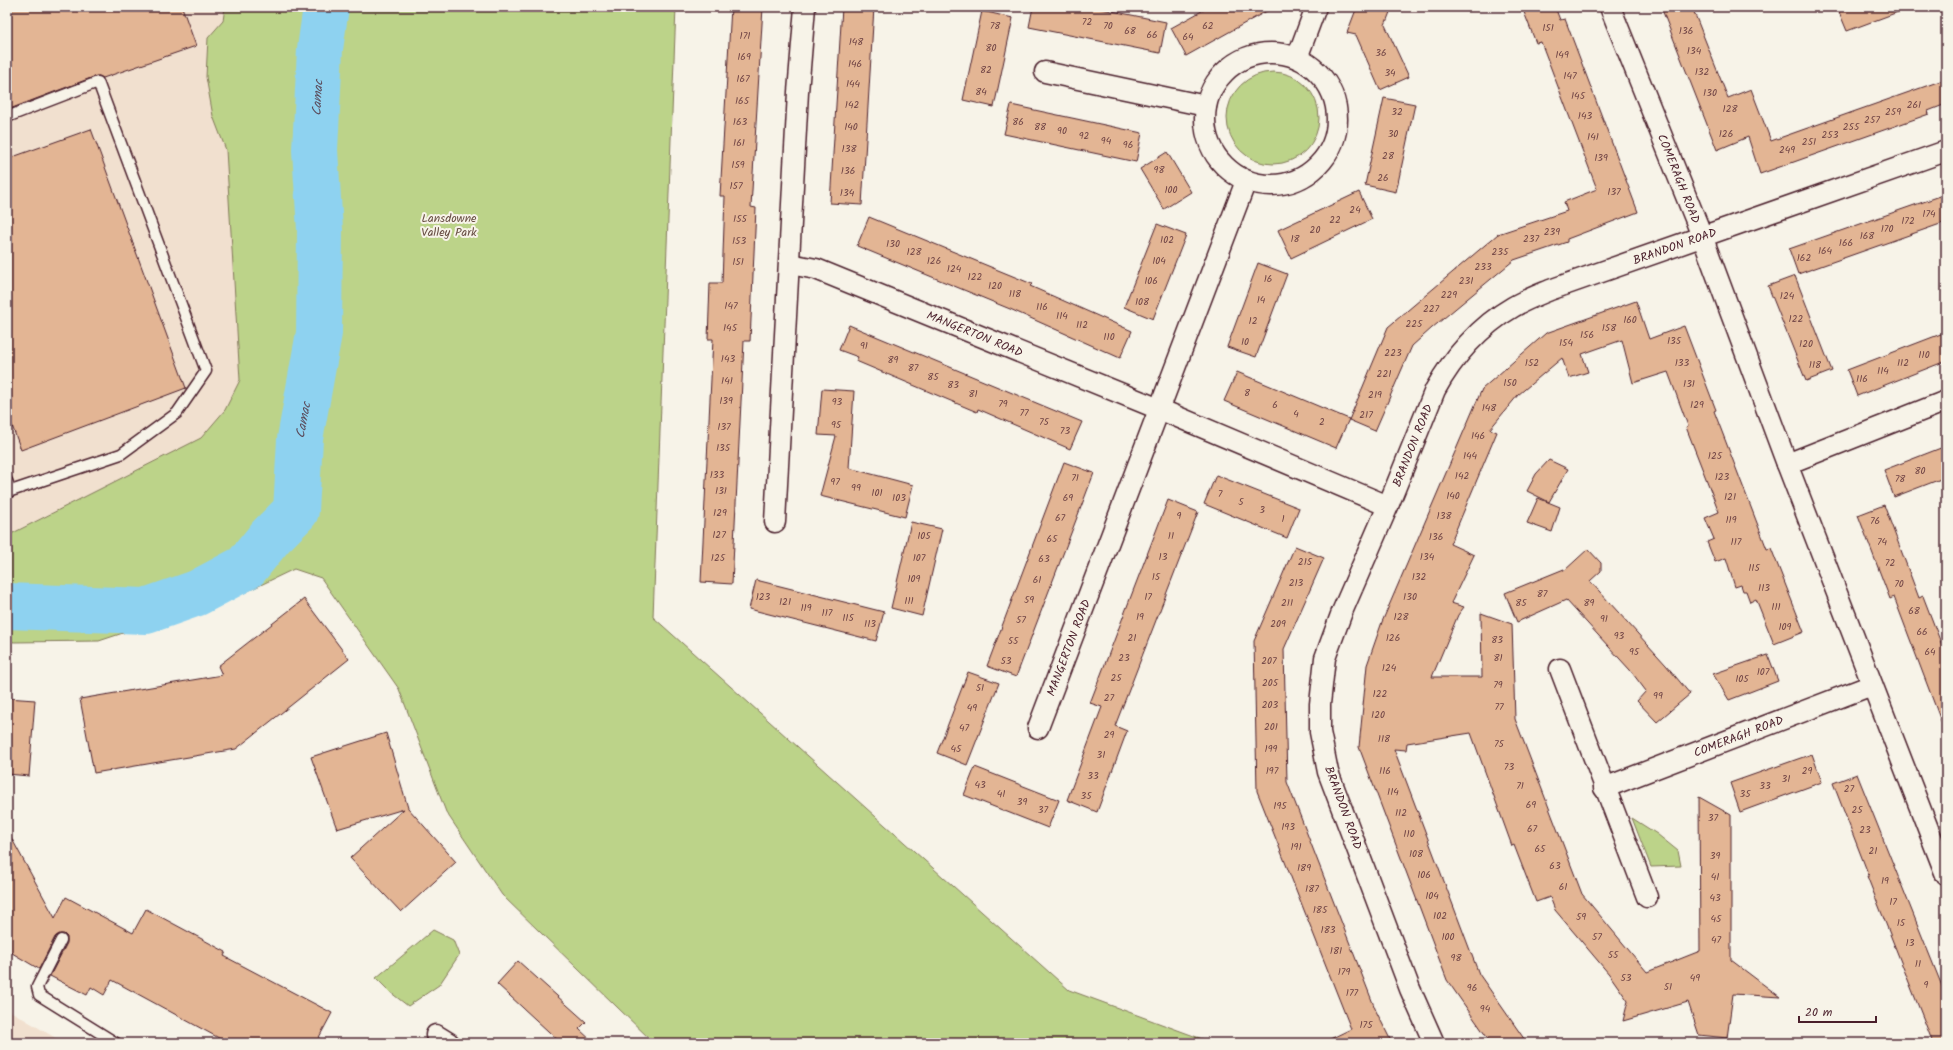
<svg xmlns="http://www.w3.org/2000/svg" width="1953" height="1050" font-family="Kalam,sans-serif">
  <rect width="100%" height="100%" fill="#f7f3e8"/>
  <filter id="ink" filterUnits="userSpaceOnUse"><feTurbulence type="fractalNoise" baseFrequency=".025" numOctaves="2"/><feDisplacementMap in="SourceGraphic" scale="8" xChannelSelector="R" yChannelSelector="G"/><feConvolveMatrix kernelMatrix="1 2 1 2 8 2 1 2 1" color-interpolation-filters="sRGB"/></filter>
  <g filter="url(#ink)">
    <path fill="#f1e0cf" d="M 7,7 L 226,7 L 243,417 L 7,536 Z
      M 7,1009 L 64,1043 L 7,1043 Z"/>
    <path fill="#bcd389" stroke="#83795a" d="M 225,7 L 676,7 L 653,617 L 1069,990 L 1213,1043 L 654,1043 L 502,895 L 446,812 L 399,689 L 321,578 L 294,569 L 200,614 L 151,621 L 144,626 L 99,641 L 14,642 L 7,641 L 7,536 L 201,438 L 225,410 L 240,380 L 226,150 L 213,116 L 206,77 L 208,38 L 223,21 Z
      M1227 118a46 46 0 1 1 92 0a46 46 0 1 1-92 0Z
      M 1632,818 L 1657,834 L 1678,851 L 1681,866 L 1651,867 Z
      M 433,930 L 453,940 L 459,955 L 439,985 L 408,1006 L 390,992 L 376,978 Z"/>
    <g fill="none" stroke-linecap="round" stroke-linejoin="round">
      <path stroke="#8ed2f0" stroke-width="46" id="s1" d="M 7,606 L 146,611 L 197,593 L 246,567 L 271,536 L 296,511 L 300,439 L 319,333 L 320,230 L 315,150 L 320,49 L 326,7"/>
    </g>
    <path fill="#e3b594" stroke="#4a1f2b" d="M 7,7 L 182,7 L 196,46 L 103,78 L 99,76 L 96,76 L 7,110 Z
      M 731,7 L 763,7 L 751,207 L 756,208 L 750,341 L 744,341 L 732,584 L 701,582 L 713,339 L 708,339 L 710,283 L 722,283 L 725,196 L 720,196 Z
      M 842,7 L 874,7 L 862,205 L 830,203 Z
      M 1033,7 L 1092,7 L 1166,22 L 1160,53 L 1029,27 Z
      M 1209,7 L 1274,7 L 1186,56 L 1171,28 Z
      M 1357,7 L 1392,7 L 1385,25 L 1409,77 L 1380,90 L 1356,35 L 1347,33 Z
      M 1522,7 L 1555,7 L 1560,20 L 1565,19 L 1638,212 L 1567,239 L 1567,242 L 1514,260 L 1432,328 L 1412,346 L 1375,431 L 1349,420 L 1388,327 L 1498,234 L 1567,211 L 1564,202 L 1597,189 L 1541,42 L 1536,43 Z
      M 1661,7 L 1692,7 L 1728,98 L 1751,89 L 1771,141 L 1946,79 L 1946,104 L 1928,111 L 1929,114 L 1760,174 L 1748,137 L 1717,150 Z
      M 1837,7 L 1906,7 L 1906,9 L 1847,31 Z
      M 982,11 L 1013,18 L 994,107 L 963,100 Z
      M 1384,98 L 1415,104 L 1396,192 L 1365,185 Z
      M 1011,105 L 1142,133 L 1136,162 L 1004,134 Z
      M 91,129 L 186,388 L 21,450 L 7,412 L 7,159 Z
      M 1167,152 L 1191,192 L 1164,209 L 1140,169 Z
      M 1359,192 L 1372,219 L 1291,258 L 1278,230 Z
      M 1946,194 L 1946,222 L 1798,274 L 1789,249 Z
      M 869,217 L 1032,284 L 1030,286 L 1132,331 L 1120,358 L 1010,309 L 857,246 Z
      M 1157,224 L 1186,235 L 1153,319 L 1124,307 Z
      M 1258,263 L 1287,274 L 1256,357 L 1227,347 Z
      M 1795,276 L 1832,371 L 1806,381 L 1768,286 Z
      M 1636,301 L 1649,339 L 1684,326 L 1716,410 L 1714,411 L 1767,549 L 1771,548 L 1804,632 L 1774,644 L 1756,599 L 1750,602 L 1746,591 L 1743,591 L 1741,585 L 1735,587 L 1726,558 L 1715,562 L 1707,542 L 1714,539 L 1705,518 L 1719,512 L 1686,427 L 1688,426 L 1668,372 L 1633,383 L 1622,340 L 1582,354 L 1588,372 L 1569,378 L 1562,358 L 1518,395 L 1490,429 L 1497,432 L 1450,544 L 1474,555 L 1451,603 L 1464,607 L 1458,615 L 1432,677 L 1482,677 L 1481,613 L 1512,624 L 1515,719 L 1582,894 L 1647,972 L 1700,951 L 1699,797 L 1731,815 L 1731,960 L 1780,997 L 1733,994 L 1727,1038 L 1699,1035 L 1688,1002 L 1623,1021 L 1628,1001 L 1609,974 L 1555,910 L 1550,897 L 1536,902 L 1514,845 L 1512,846 L 1471,733 L 1407,743 L 1406,750 L 1394,749 L 1479,974 L 1527,1043 L 1491,1043 L 1447,980 L 1359,747 L 1367,665 L 1382,622 L 1482,389 L 1546,333 Z
      M 849,325 L 1082,422 L 1070,449 L 978,409 L 977,412 L 856,361 L 858,357 L 839,350 Z
      M 1946,332 L 1946,361 L 1857,396 L 1847,370 Z
      M 1237,372 L 1349,419 L 1336,448 L 1224,401 Z
      M 822,389 L 854,391 L 849,468 L 913,485 L 905,517 L 820,496 L 836,436 L 818,435 Z
      M 1946,446 L 1946,477 L 1894,497 L 1884,470 Z
      M 1549,460 L 1568,469 L 1549,502 L 1527,491 L 1536,474 Z
      M 1064,462 L 1094,473 L 1016,677 L 987,666 Z
      M 1216,475 L 1299,508 L 1287,538 L 1204,504 Z
      M 1538,498 L 1560,507 L 1552,532 L 1527,523 Z
      M 1168,500 L 1198,512 L 1115,726 L 1127,731 L 1097,812 L 1067,800 L 1102,707 L 1090,703 Z
      M 1884,505 L 1919,598 L 1923,596 L 1946,656 L 1946,729 L 1944,729 L 1894,597 L 1890,599 L 1858,515 Z
      M 911,522 L 942,529 L 922,616 L 891,608 Z
      M 1295,546 L 1324,558 L 1284,649 L 1287,782 L 1376,1011 L 1392,1043 L 1322,1043 L 1351,1029 L 1257,791 L 1254,641 Z
      M 1588,549 L 1601,563 L 1601,571 L 1590,581 L 1666,665 L 1690,694 L 1657,722 L 1637,701 L 1646,691 L 1630,670 L 1566,600 L 1517,622 L 1505,593 L 1564,569 L 1564,571 Z
      M 756,580 L 884,612 L 876,641 L 749,609 Z
      M 304,599 L 349,659 L 236,749 L 94,773 L 80,699 L 222,675 L 218,666 Z
      M 1768,655 L 1778,681 L 1729,700 L 1713,674 Z
      M 968,672 L 999,683 L 967,765 L 937,753 Z
      M 7,698 L 35,700 L 29,776 L 7,774 Z
      M 386,733 L 408,808 L 456,862 L 401,912 L 350,858 L 404,809 L 337,829 L 311,757 Z
      M 1812,754 L 1822,782 L 1740,812 L 1730,783 Z
      M 975,767 L 1059,800 L 1048,828 L 964,795 Z
      M 1857,774 L 1946,996 L 1946,1043 L 1933,1043 L 1867,876 L 1869,876 L 1833,783 Z
      M 7,830 L 55,918 L 66,897 L 133,933 L 146,909 L 226,952 L 224,956 L 332,1013 L 316,1043 L 228,1043 L 112,980 L 104,995 L 91,987 L 87,995 L 50,976 L 67,943 L 67,937 L 64,934 L 60,934 L 55,937 L 39,969 L 7,950 Z
      M 518,961 L 586,1022 L 579,1029 L 594,1043 L 561,1043 L 497,984 Z"/>
    <g fill="none" stroke-linecap="round" stroke-linejoin="round">
      <g stroke="#4a1f2b" stroke-width="13">
        <path id="lane" d="M 7,117 L 98,82 L 206,371 L 177,413 L 121,454 L 11,491 L 7,481
          M 61,940 L 37,987 L 39,995 L 116,1043"/>
      </g>
      <g stroke="#4a1f2b" stroke-width="23">
        <g id="street">
          <path id="s2" d="M 1610,7 L 1702,236 L 1787,464 L 1946,875"/>
          <circle cx="1271" cy="119" r="66"/>
          <path d="M 1297,58 L 1316,7"/>
          <path d="M 1045,72 L 1206,106"/>
          <path id="s3" d="M 790,264 L 816,269 L 1159,409 L 1388,506"/>
          <path d="M 1787,464 L 1946,401"/>
          <path d="M 775,522 L 798,92 L 805,7"/>
          <path d="M 1560,669 L 1647,897"/>
          <path id="s4" d="M 1038,728 L 1246,181"/>
          <path id="s5" d="M 1604,788 L 1872,685"/>
          <path d="M 436,1035 L 449,1043"/>
          <path id="s6" d="M 1434,1043 L 1410,989 L 1328,772 L 1320,732 L 1320,704 L 1325,658 L 1342,612 L 1388,506 L 1435,390 C 1453,357 1480,326 1513,307 C 1525,300 1538,295 1550,290 L 1946,151"/>
        </g>
      </g>
      <use href="#lane" stroke="#f7f3e8" stroke-width="10"/>
      <use href="#street" stroke="#f7f3e8" stroke-width="20"/>
    </g>
  </g>
  <g text-anchor="middle" dominant-baseline="central" stroke-width="4" stroke-linejoin="round" paint-order="stroke">
    <g font-size="10" fill="#704445">
      <text x="1087" y="22">72</text>
      <text x="995" y="26">78</text>
      <text x="1108" y="26">70</text>
      <text x="1208" y="26">62</text>
      <text x="1548" y="28">151</text>
      <text x="1130" y="31">68</text>
      <text x="1686" y="31">136</text>
      <text x="1152" y="35">66</text>
      <text x="745" y="36">171</text>
      <text x="1188" y="37">64</text>
      <text x="856" y="42">148</text>
      <text x="991" y="48">80</text>
      <text x="1694" y="51">134</text>
      <text x="1381" y="53">36</text>
      <text x="1562" y="55">149</text>
      <text x="744" y="57">169</text>
      <text x="855" y="64">146</text>
      <text x="986" y="70">82</text>
      <text x="1702" y="72">132</text>
      <text x="1390" y="73">34</text>
      <text x="1570" y="76">147</text>
      <text x="743" y="79">167</text>
      <text x="853" y="84">144</text>
      <text x="981" y="92">84</text>
      <text x="1710" y="93">130</text>
      <text x="1578" y="96">145</text>
      <text x="742" y="101">165</text>
      <text x="852" y="105">142</text>
      <text x="1914" y="105">261</text>
      <text x="1730" y="109">128</text>
      <text x="1397" y="112">32</text>
      <text x="1893" y="112">259</text>
      <text x="1585" y="116">143</text>
      <text x="1872" y="120">257</text>
      <text x="740" y="122">163</text>
      <text x="1018" y="122">86</text>
      <text x="851" y="127">140</text>
      <text x="1040" y="127">88</text>
      <text x="1851" y="127">255</text>
      <text x="1062" y="131">90</text>
      <text x="1393" y="134">30</text>
      <text x="1726" y="134">126</text>
      <text x="1830" y="135">253</text>
      <text x="1084" y="136">92</text>
      <text x="1593" y="137">141</text>
      <text x="1106" y="141">94</text>
      <text x="1809" y="142">251</text>
      <text x="739" y="143">161</text>
      <text x="1128" y="145">96</text>
      <text x="849" y="149">138</text>
      <text x="1787" y="150">249</text>
      <text x="1388" y="156">28</text>
      <text x="1601" y="158">139</text>
      <text x="738" y="165">159</text>
      <text x="1159" y="170">98</text>
      <text x="848" y="171">136</text>
      <text x="1383" y="178">26</text>
      <text x="736" y="186">157</text>
      <text x="1171" y="190">100</text>
      <text x="1614" y="192">137</text>
      <text x="847" y="193">134</text>
      <text x="1355" y="210">24</text>
      <text x="1929" y="214">174</text>
      <text x="740" y="219">155</text>
      <text x="1335" y="220">22</text>
      <text x="1908" y="221">172</text>
      <text x="1887" y="229">170</text>
      <text x="1315" y="230">20</text>
      <text x="1552" y="232">239</text>
      <text x="1867" y="236">168</text>
      <text x="1295" y="239">18</text>
      <text x="1531" y="239">237</text>
      <text x="1167" y="240">102</text>
      <text x="739" y="241">153</text>
      <text x="1846" y="243">166</text>
      <text x="893" y="244">130</text>
      <text x="1825" y="251">164</text>
      <text x="914" y="252">128</text>
      <text x="1500" y="252">235</text>
      <text x="1804" y="258">162</text>
      <text x="934" y="261">126</text>
      <text x="1159" y="261">104</text>
      <text x="738" y="262">151</text>
      <text x="1483" y="267">233</text>
      <text x="954" y="269">124</text>
      <text x="975" y="277">122</text>
      <text x="1268" y="279">16</text>
      <text x="1151" y="281">106</text>
      <text x="1466" y="281">231</text>
      <text x="995" y="286">120</text>
      <text x="1015" y="294">118</text>
      <text x="1449" y="295">229</text>
      <text x="1787" y="296">124</text>
      <text x="1261" y="300">14</text>
      <text x="1142" y="302">108</text>
      <text x="731" y="306">147</text>
      <text x="1042" y="307">116</text>
      <text x="1431" y="309">227</text>
      <text x="1062" y="316">114</text>
      <text x="1796" y="319">122</text>
      <text x="1630" y="320">160</text>
      <text x="1253" y="321">12</text>
      <text x="1414" y="324">225</text>
      <text x="1082" y="325">112</text>
      <text x="730" y="328">145</text>
      <text x="1609" y="328">158</text>
      <text x="1587" y="335">156</text>
      <text x="1109" y="337">110</text>
      <text x="1674" y="341">135</text>
      <text x="1245" y="342">10</text>
      <text x="1566" y="343">154</text>
      <text x="1806" y="344">120</text>
      <text x="864" y="346">91</text>
      <text x="1393" y="353">223</text>
      <text x="1924" y="355">110</text>
      <text x="728" y="359">143</text>
      <text x="893" y="360">89</text>
      <text x="1532" y="363">152</text>
      <text x="1682" y="363">133</text>
      <text x="1903" y="363">112</text>
      <text x="1815" y="365">118</text>
      <text x="913" y="368">87</text>
      <text x="1883" y="371">114</text>
      <text x="1384" y="374">221</text>
      <text x="933" y="377">85</text>
      <text x="1862" y="379">116</text>
      <text x="727" y="381">141</text>
      <text x="1510" y="383">150</text>
      <text x="1689" y="384">131</text>
      <text x="953" y="385">83</text>
      <text x="1247" y="393">8</text>
      <text x="973" y="394">81</text>
      <text x="1375" y="395">219</text>
      <text x="726" y="401">139</text>
      <text x="837" y="402">93</text>
      <text x="1003" y="404">79</text>
      <text x="1275" y="405">6</text>
      <text x="1697" y="405">129</text>
      <text x="1489" y="408">148</text>
      <text x="1024" y="413">77</text>
      <text x="1296" y="414">4</text>
      <text x="1366" y="415">217</text>
      <text x="1044" y="422">75</text>
      <text x="1322" y="422">2</text>
      <text x="836" y="425">95</text>
      <text x="724" y="427">137</text>
      <text x="1065" y="431">73</text>
      <text x="1478" y="436">146</text>
      <text x="723" y="448">135</text>
      <text x="1470" y="456">144</text>
      <text x="1715" y="456">125</text>
      <text x="1920" y="471">80</text>
      <text x="717" y="475">133</text>
      <text x="1462" y="476">142</text>
      <text x="1722" y="477">123</text>
      <text x="1075" y="478">71</text>
      <text x="1900" y="479">78</text>
      <text x="835" y="482">97</text>
      <text x="856" y="488">99</text>
      <text x="721" y="491">131</text>
      <text x="877" y="493">101</text>
      <text x="1220" y="494">7</text>
      <text x="1453" y="496">140</text>
      <text x="1730" y="497">121</text>
      <text x="899" y="498">103</text>
      <text x="1068" y="498">69</text>
      <text x="1241" y="502">5</text>
      <text x="1262" y="510">3</text>
      <text x="720" y="513">129</text>
      <text x="1179" y="516">9</text>
      <text x="1444" y="516">138</text>
      <text x="1060" y="518">67</text>
      <text x="1283" y="519">1</text>
      <text x="1731" y="520">119</text>
      <text x="1875" y="521">76</text>
      <text x="719" y="535">127</text>
      <text x="924" y="536">105</text>
      <text x="1171" y="536">11</text>
      <text x="1436" y="537">136</text>
      <text x="1052" y="539">65</text>
      <text x="1736" y="542">117</text>
      <text x="1882" y="542">74</text>
      <text x="1163" y="557">13</text>
      <text x="1427" y="557">134</text>
      <text x="718" y="558">125</text>
      <text x="919" y="558">107</text>
      <text x="1044" y="559">63</text>
      <text x="1305" y="562">215</text>
      <text x="1890" y="563">72</text>
      <text x="1754" y="568">115</text>
      <text x="1156" y="577">15</text>
      <text x="1419" y="577">132</text>
      <text x="914" y="579">109</text>
      <text x="1037" y="580">61</text>
      <text x="1296" y="583">213</text>
      <text x="1899" y="584">70</text>
      <text x="1764" y="588">113</text>
      <text x="1542" y="594">87</text>
      <text x="763" y="597">123</text>
      <text x="1148" y="597">17</text>
      <text x="1410" y="597">130</text>
      <text x="1029" y="600">59</text>
      <text x="909" y="601">111</text>
      <text x="785" y="602">121</text>
      <text x="1287" y="603">211</text>
      <text x="1521" y="603">85</text>
      <text x="1589" y="603">89</text>
      <text x="1776" y="607">111</text>
      <text x="806" y="608">119</text>
      <text x="1914" y="611">68</text>
      <text x="827" y="613">117</text>
      <text x="1140" y="617">19</text>
      <text x="1401" y="617">128</text>
      <text x="848" y="618">115</text>
      <text x="1604" y="619">91</text>
      <text x="1021" y="620">57</text>
      <text x="870" y="624">113</text>
      <text x="1278" y="624">209</text>
      <text x="1785" y="627">109</text>
      <text x="1922" y="632">66</text>
      <text x="1619" y="636">93</text>
      <text x="1132" y="638">21</text>
      <text x="1393" y="638">126</text>
      <text x="1497" y="640">83</text>
      <text x="1013" y="641">55</text>
      <text x="1634" y="652">95</text>
      <text x="1930" y="652">64</text>
      <text x="1124" y="658">23</text>
      <text x="1498" y="658">81</text>
      <text x="1006" y="661">53</text>
      <text x="1269" y="661">207</text>
      <text x="1389" y="668">124</text>
      <text x="1763" y="672">107</text>
      <text x="1116" y="678">25</text>
      <text x="1742" y="679">105</text>
      <text x="1270" y="683">205</text>
      <text x="1498" y="685">79</text>
      <text x="980" y="688">51</text>
      <text x="1380" y="694">122</text>
      <text x="1658" y="696">99</text>
      <text x="1109" y="698">27</text>
      <text x="1270" y="705">203</text>
      <text x="1499" y="707">77</text>
      <text x="972" y="708">49</text>
      <text x="1378" y="715">120</text>
      <text x="1271" y="727">201</text>
      <text x="964" y="728">47</text>
      <text x="1109" y="735">29</text>
      <text x="1384" y="739">118</text>
      <text x="1499" y="744">75</text>
      <text x="956" y="749">45</text>
      <text x="1271" y="749">199</text>
      <text x="1101" y="755">31</text>
      <text x="1509" y="767">73</text>
      <text x="1272" y="771">197</text>
      <text x="1385" y="771">116</text>
      <text x="1807" y="771">29</text>
      <text x="1093" y="776">33</text>
      <text x="1786" y="779">31</text>
      <text x="980" y="785">43</text>
      <text x="1520" y="786">71</text>
      <text x="1765" y="786">33</text>
      <text x="1849" y="789">27</text>
      <text x="1393" y="792">114</text>
      <text x="1001" y="794">41</text>
      <text x="1745" y="794">35</text>
      <text x="1086" y="796">35</text>
      <text x="1022" y="802">39</text>
      <text x="1531" y="805">69</text>
      <text x="1280" y="806">195</text>
      <text x="1043" y="810">37</text>
      <text x="1857" y="810">25</text>
      <text x="1401" y="813">112</text>
      <text x="1713" y="818">37</text>
      <text x="1288" y="827">193</text>
      <text x="1532" y="829">67</text>
      <text x="1865" y="830">23</text>
      <text x="1409" y="834">110</text>
      <text x="1296" y="847">191</text>
      <text x="1540" y="849">65</text>
      <text x="1873" y="851">21</text>
      <text x="1416" y="854">108</text>
      <text x="1715" y="856">39</text>
      <text x="1555" y="866">63</text>
      <text x="1304" y="868">189</text>
      <text x="1424" y="875">106</text>
      <text x="1715" y="877">41</text>
      <text x="1885" y="881">19</text>
      <text x="1563" y="887">61</text>
      <text x="1312" y="889">187</text>
      <text x="1432" y="896">104</text>
      <text x="1715" y="898">43</text>
      <text x="1893" y="902">17</text>
      <text x="1320" y="910">185</text>
      <text x="1440" y="916">102</text>
      <text x="1581" y="917">59</text>
      <text x="1716" y="919">45</text>
      <text x="1901" y="923">15</text>
      <text x="1328" y="930">183</text>
      <text x="1448" y="937">100</text>
      <text x="1597" y="937">57</text>
      <text x="1716" y="940">47</text>
      <text x="1910" y="943">13</text>
      <text x="1336" y="951">181</text>
      <text x="1613" y="955">55</text>
      <text x="1456" y="958">98</text>
      <text x="1918" y="964">11</text>
      <text x="1344" y="972">179</text>
      <text x="1626" y="978">53</text>
      <text x="1695" y="978">49</text>
      <text x="1926" y="985">9</text>
      <text x="1668" y="987">51</text>
      <text x="1472" y="988">96</text>
      <text x="1352" y="993">177</text>
      <text x="1485" y="1009">94</text>
      <text x="1366" y="1025">175</text>
    </g>
    <g font-size="12" fill="#4a1f2b" stroke="#f7f3e8">
      <text stroke="none"><textPath href="#s2" startOffset="185">COMERAGH ROAD</textPath></text>
      <text stroke="none"><textPath href="#s6" startOffset="984">BRANDON ROAD</textPath></text>
      <text stroke="none"><textPath href="#s3" startOffset="198">MANGERTON ROAD</textPath></text>
      <text stroke="none"><textPath href="#s6" startOffset="636">BRANDON ROAD</textPath></text>
      <text stroke="none"><textPath href="#s4" startOffset="86">MANGERTON ROAD</textPath></text>
      <text stroke="none"><textPath href="#s5" startOffset="144">COMERAGH ROAD</textPath></text>
      <text transform="translate(1343 808) rotate(70)">BRANDON ROAD</text>
    </g>
    <g font-size="12" fill="#664c42" stroke="#f7f3e8">
      <text x="449" y="218">Lansdowne<tspan x="449" dy="14">Valley Park</tspan></text>
    </g>
    <g font-size="13" font-style="italic" fill="#5b4c5c" stroke="#f7f3e8">
      <text stroke="none"><textPath href="#s1" startOffset="739">Camac</textPath></text>
      <text stroke="none"><textPath href="#s1" startOffset="415">Camac</textPath></text>
    </g>
  </g>
  <rect width="1953" height="1050" fill="none" stroke="#f7f3e8" stroke-width="24"/>
  <rect x="12" y="12" width="1929" height="1026" fill="none" stroke="#4a1f2b" stroke-width="1.5" filter="url(#ink)"/>
  <path d="M1799 1016v6h77v-6" fill="none" stroke="#4a1f2b" stroke-width="2"/>
  <text x="1805" y="1016" font-size="12" fill="#4a1f2b" stroke="#f7f3e8" stroke-width="3" paint-order="stroke">20 m</text>
</svg>
